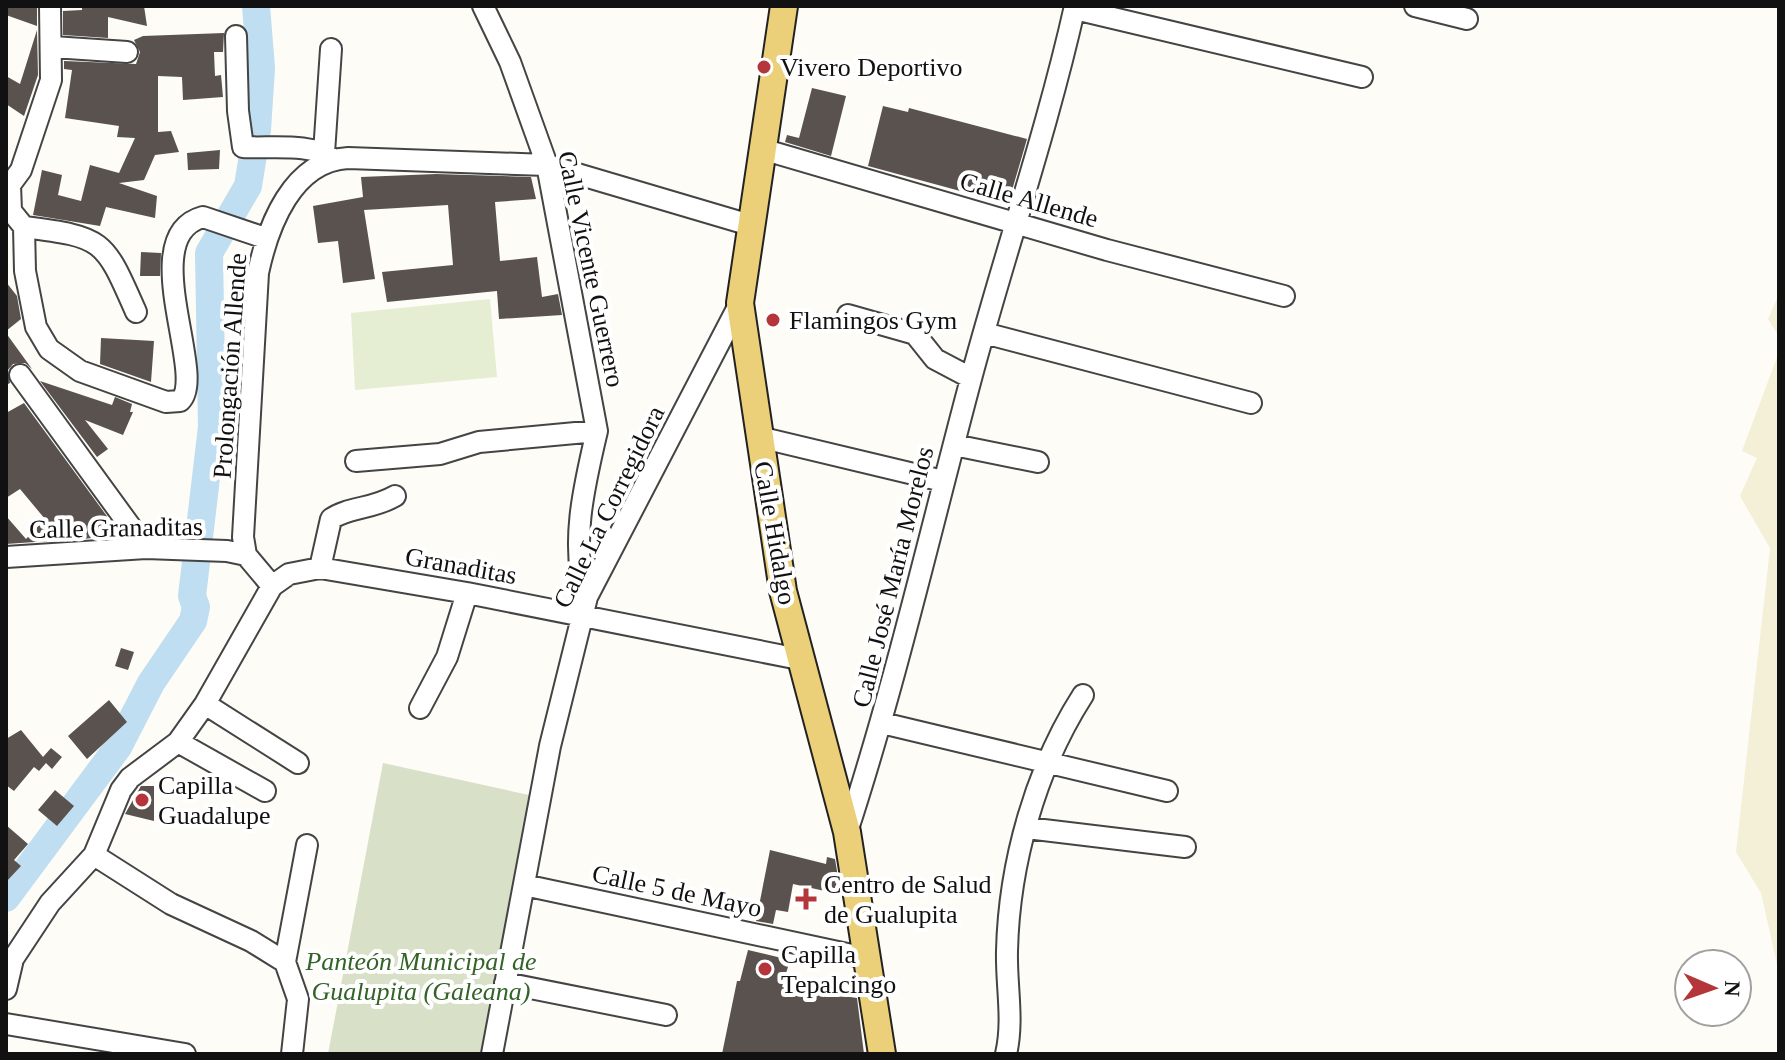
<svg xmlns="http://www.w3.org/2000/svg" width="1785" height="1060" font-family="Georgia,serif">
  <rect width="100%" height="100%" fill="#fefcf6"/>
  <path fill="#f3f0d7" d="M 1779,294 L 1779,336 L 1768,319 Z
    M 1779,352 L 1779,973 L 1761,893 L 1736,852 L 1770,548 L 1740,496 L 1757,458 L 1742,451 Z"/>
  <path fill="#d8e0c7" d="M 383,763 L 529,795 L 484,1054 L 328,1054 Z"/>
  <path fill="#e5eed2" d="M 490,299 L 497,377 L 355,390 L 351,313 Z"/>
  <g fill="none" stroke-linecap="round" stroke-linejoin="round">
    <path stroke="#bfdef1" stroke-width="28" d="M 6,898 L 118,747 L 151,683 L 193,621 L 196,607 L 192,596 L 212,427 L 209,253 L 248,186 L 257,130 L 261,68 L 256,6"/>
  </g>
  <path fill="#59524e" d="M 6,6 L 37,6 L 37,26 L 6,15 Z
    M 82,6 L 144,6 L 147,26 L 108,17 L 108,38 L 63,35 L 63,11 L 82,10 Z
    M 37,30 L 38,75 L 24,116 L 6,104 L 6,76 L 20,84 Z
    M 224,33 L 223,52 L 214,52 L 215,76 L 221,75 L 223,97 L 183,100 L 182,77 L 158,76 L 158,132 L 171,131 L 179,152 L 155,155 L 144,180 L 119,183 L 157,196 L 155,218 L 106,207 L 100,226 L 33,215 L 42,170 L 62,175 L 58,195 L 81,201 L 90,165 L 119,173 L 135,138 L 117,137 L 119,126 L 65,118 L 72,70 L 64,69 L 64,61 L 136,64 L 140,52 L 134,40 L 143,36 Z
    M 812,88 L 846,96 L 831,156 L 785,142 L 787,135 L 799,138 Z
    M 883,106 L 908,112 L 909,108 L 1027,139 L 1008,204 L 868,166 Z
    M 220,150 L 219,169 L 188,170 L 187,153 Z
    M 436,174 L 531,177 L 536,199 L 495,202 L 500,261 L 537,257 L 542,297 L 558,294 L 562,315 L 499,319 L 497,291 L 387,302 L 382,272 L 453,265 L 448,205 L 364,210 L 375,279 L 343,283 L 338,241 L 318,243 L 313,206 L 363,197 L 361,177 Z
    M 141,252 L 161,253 L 160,276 L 140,276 Z
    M 6,282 L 17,296 L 21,319 L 6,331 Z
    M 6,333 L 32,369 L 25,363 L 13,364 L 8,370 L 10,383 L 6,385 Z
    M 101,338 L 154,341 L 151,382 L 100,364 Z
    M 40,381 L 112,405 L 115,397 L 132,404 L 130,412 L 133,412 L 123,435 L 85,420 L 108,449 L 97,457 Z
    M 24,403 L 120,534 L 84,539 L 72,524 L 49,541 L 6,544 L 6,516 L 26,539 L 45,519 L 20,489 L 6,498 L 6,413 Z
    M 121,648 L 134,652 L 128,670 L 115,666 Z
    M 109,700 L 127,722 L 87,759 L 68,736 Z
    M 21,730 L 43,757 L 51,748 L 62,757 L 52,769 L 46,763 L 39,771 L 34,767 L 14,791 L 6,785 L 6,739 Z
    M 141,786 L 154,786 L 154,821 L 125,814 Z
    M 55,790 L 74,806 L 57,826 L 38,810 Z
    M 6,825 L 28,844 L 14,860 L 21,866 L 6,882 Z
    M 770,850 L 826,864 L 827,857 L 835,859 L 838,877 L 834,893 L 793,884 L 788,912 L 776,910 L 773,924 L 756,921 Z
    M 748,950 L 790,960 L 782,987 L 857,998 L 864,1054 L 722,1054 L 737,981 L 740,981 Z"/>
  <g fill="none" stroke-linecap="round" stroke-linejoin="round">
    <g stroke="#444" stroke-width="24">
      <path id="minor" d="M 50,6 L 51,80 L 21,170 L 10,185 L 11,211 L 24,227 L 25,271 L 36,327 L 49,349 L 80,371 L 166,402 L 180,401 C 208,376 134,236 203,217 L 265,238
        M 483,6 L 510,62 L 547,165 L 597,431 C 585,482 569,546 587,597
        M 1415,6 L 1467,19
        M 1075,9 L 1362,77
        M 236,36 L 238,111 L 243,147 C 268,149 312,142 332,159
        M 53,47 L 127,52
        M 762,149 L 1107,250 L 1284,296
        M 324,153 L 331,49
        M 24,227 C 104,237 104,239 136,312
        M 848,315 L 915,334 L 935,359 L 971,378
        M 984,333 L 1251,403
        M 20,375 L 146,548
        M 759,437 L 943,481
        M 954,445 L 1038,462
        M 356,461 L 440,454 L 479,442 L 597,431
        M 246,555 L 243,537 L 258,273 C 268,226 292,161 348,158 L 547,165 L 750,225
        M 6,557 L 146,548 L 227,551 L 246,555 L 272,586 L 289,574 L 320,568 L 467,593 L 799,659
        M 320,568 L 331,519 C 348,507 373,509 395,496
        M 205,704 L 298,763
        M 420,708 L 447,657 L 467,593
        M 882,723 L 1167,791
        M 178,742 L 265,791
        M 1027,828 L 1185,847
        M 847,832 C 896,682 931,528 972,375 C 1005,252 1047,131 1075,6
        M 94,855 L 171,904 L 251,941 L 285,962 L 298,999 L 292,1054
        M 524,885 L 866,958
        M 285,962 L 307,845
        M 505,983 L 666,1015
        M 6,989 L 13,959 L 50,903 L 94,855 L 121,790 L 130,778 L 178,742 L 205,704 L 272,586
        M 6,1024 L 185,1054
        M 492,1054 L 550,746 L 587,597 L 740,303
        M 1006,1054 C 1014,1020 1006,985 1007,951 C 1009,863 1036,768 1083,695"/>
    </g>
    <g stroke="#222" stroke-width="30">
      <path id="major" d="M 784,6 L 740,303 L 783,591 L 847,832 L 882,1054"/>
    </g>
    <use href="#minor" stroke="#fff" stroke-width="20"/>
    <use href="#major" stroke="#ebd079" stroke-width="26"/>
  </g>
  <g fill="#b4363b" stroke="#fff" stroke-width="3">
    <circle cx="764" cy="67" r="8"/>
    <circle cx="773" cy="320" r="8"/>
    <circle cx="142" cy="800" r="8"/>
    <path d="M802 887h8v8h8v8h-8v8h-8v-8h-8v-8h8z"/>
    <circle cx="765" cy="969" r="8"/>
  </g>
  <g text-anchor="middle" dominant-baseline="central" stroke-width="8" stroke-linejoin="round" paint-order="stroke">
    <g font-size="26" fill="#111" stroke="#fff" text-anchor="start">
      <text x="780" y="67">Vivero Deportivo</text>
      <text x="789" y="320">Flamingos Gym</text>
      <text x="158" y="785">Capilla<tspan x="158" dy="30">Guadalupe</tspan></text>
      <text x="824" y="884">Centro de Salud<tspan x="824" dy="30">de Gualupita</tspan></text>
      <text x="781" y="954">Capilla<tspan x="781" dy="30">Tepalcingo</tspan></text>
    </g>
    <g font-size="26" fill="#111" stroke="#fff">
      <text transform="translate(1029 200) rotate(16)">Calle Allende</text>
      <text transform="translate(591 269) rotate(78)">Calle Vicente Guerrero</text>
      <text transform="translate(230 366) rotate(-86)">Prolongación Allende</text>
      <text transform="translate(609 507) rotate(-64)">Calle La Corregidora</text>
      <text transform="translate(116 528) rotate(-1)">Calle Granaditas</text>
      <text transform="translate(775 533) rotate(80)">Calle Hidalgo</text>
      <text transform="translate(461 566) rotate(10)">Granaditas</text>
      <text transform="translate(893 577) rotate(-76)">Calle José María Morelos</text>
      <text transform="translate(677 891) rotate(12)">Calle 5 de Mayo</text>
    </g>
    <g font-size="26" font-style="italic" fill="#336327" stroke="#fff">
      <text x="421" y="961">Panteón Municipal de<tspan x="421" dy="30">Gualupita (Galeana)</tspan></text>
    </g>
  </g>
  <rect width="1785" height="1060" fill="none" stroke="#111111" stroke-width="16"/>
  <g transform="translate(1713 988) rotate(92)"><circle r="38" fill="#ffffff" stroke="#a0a0a0" stroke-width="2"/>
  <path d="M0-6L14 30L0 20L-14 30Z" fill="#b4363b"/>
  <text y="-12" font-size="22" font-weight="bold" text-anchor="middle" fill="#111111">N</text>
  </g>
</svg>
